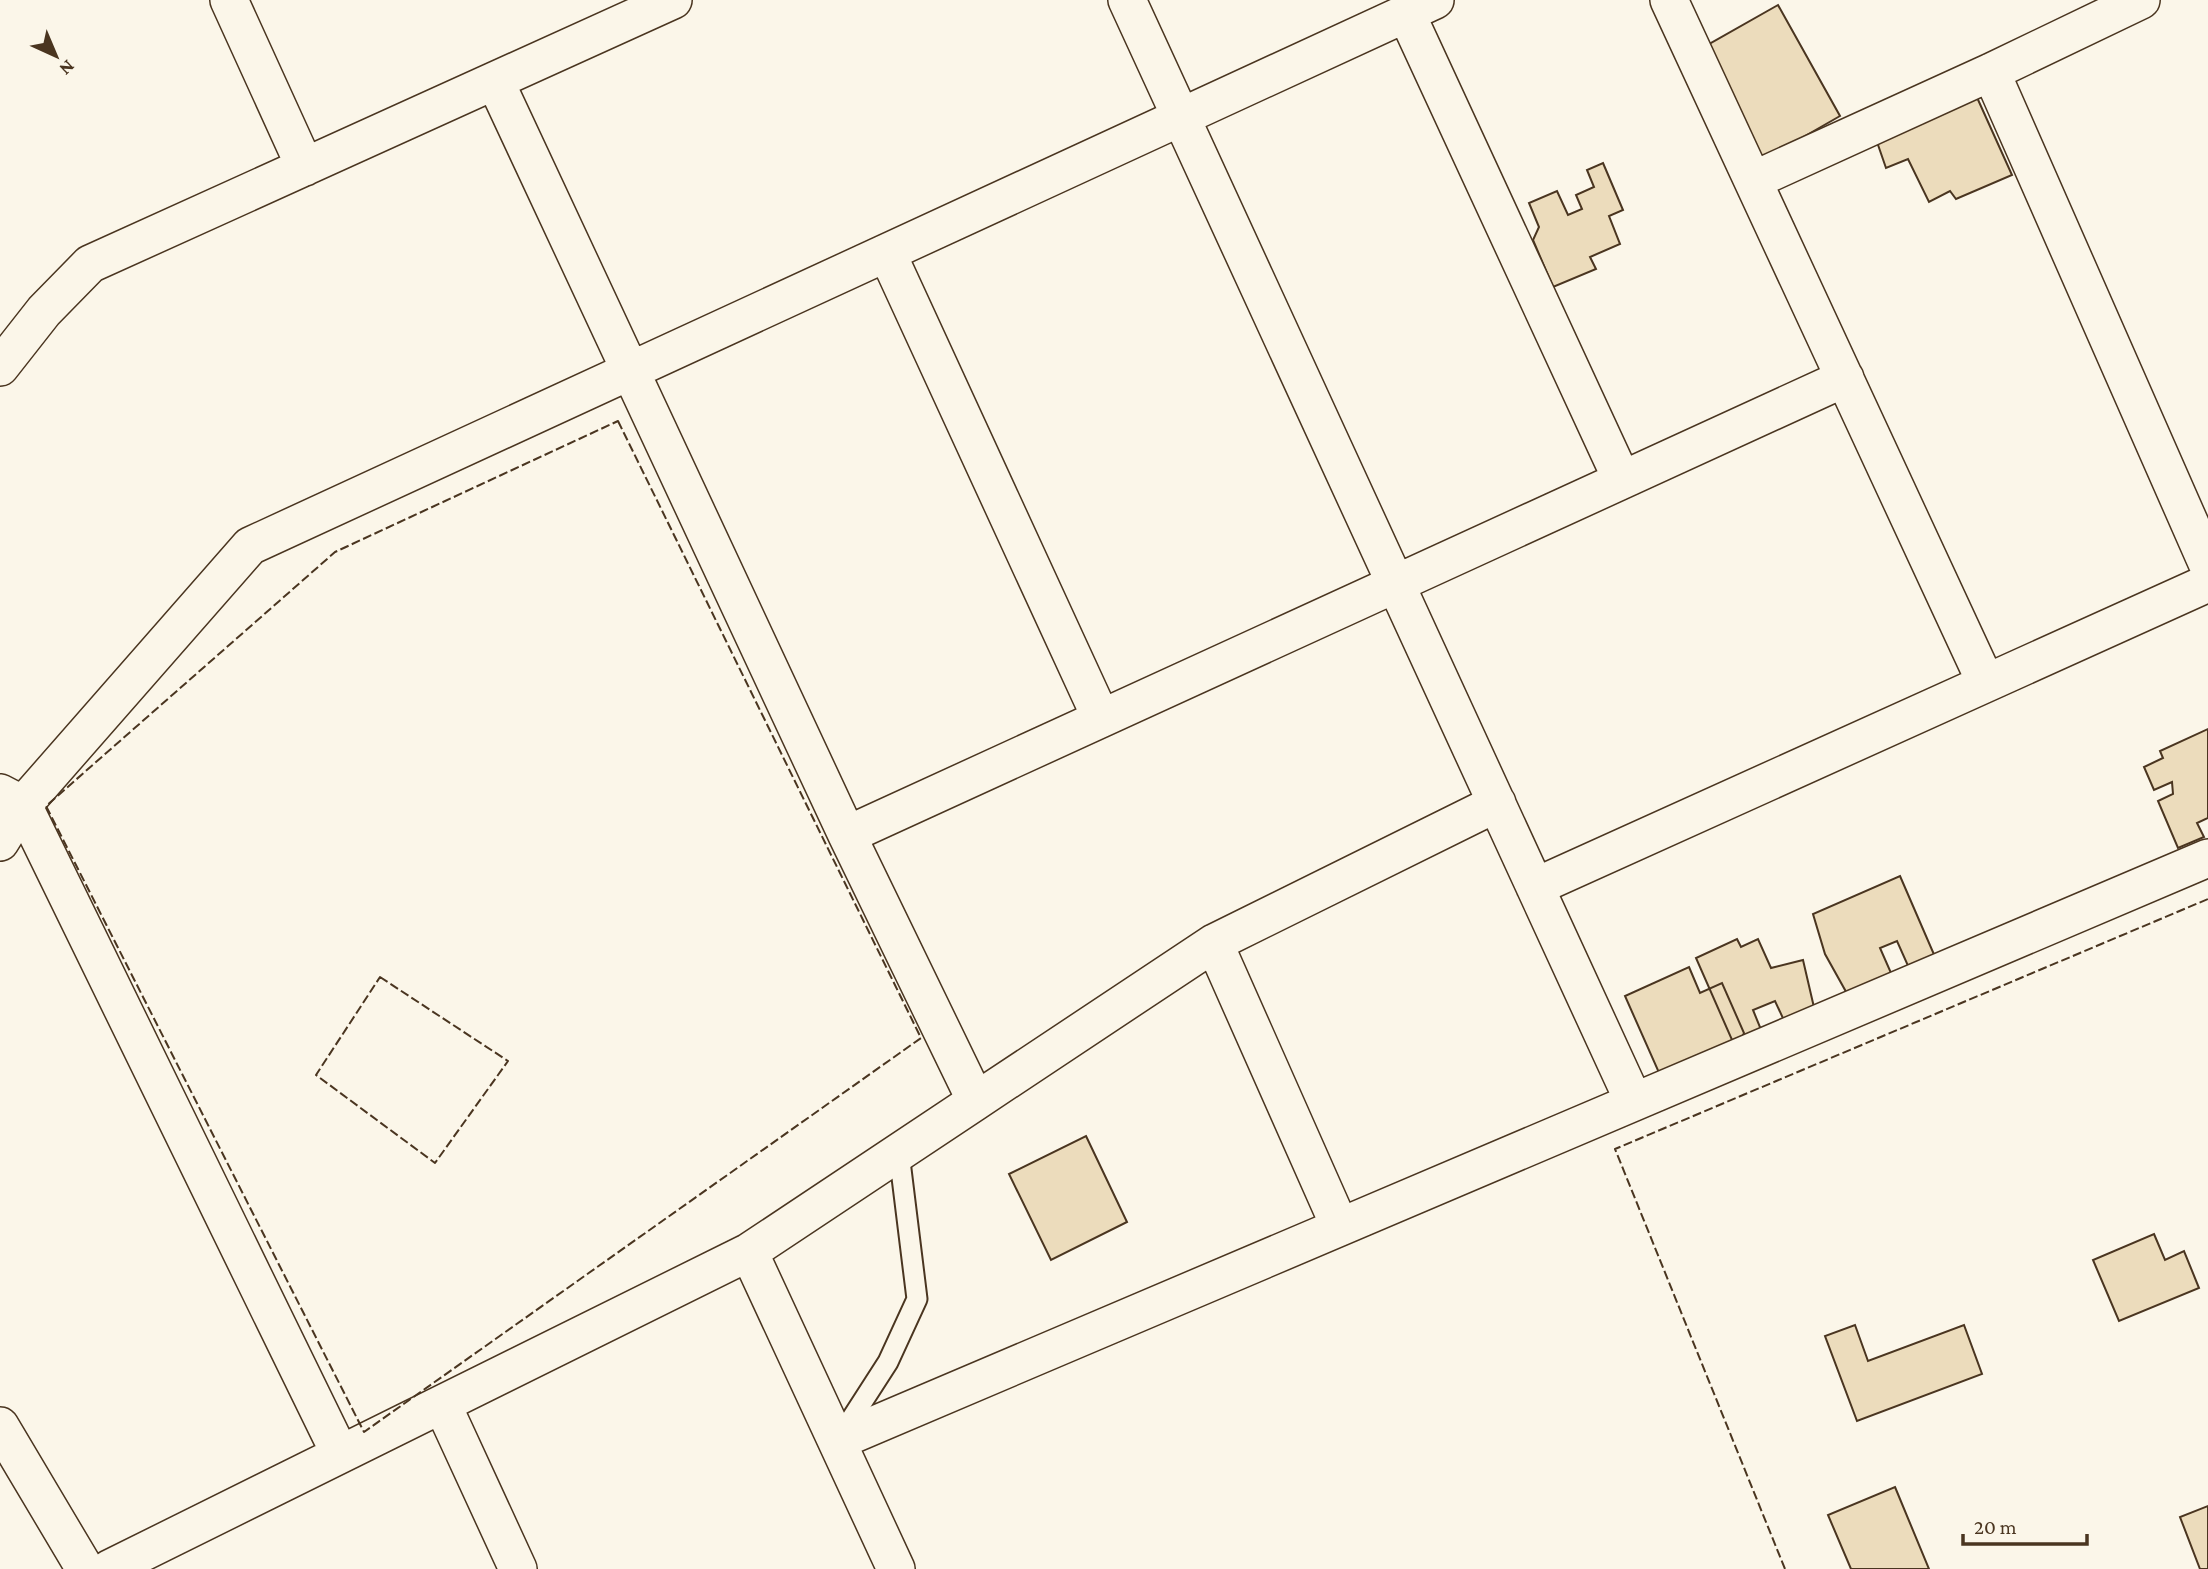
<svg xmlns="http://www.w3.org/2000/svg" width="2208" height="1569" font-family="'Crimson Pro',serif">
  <rect width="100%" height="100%" fill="#fbf6e9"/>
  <path fill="#ecdcbc" stroke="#4a3520" stroke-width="2" d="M 1778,5 L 1840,116 L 1760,162 L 1697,51 Z
    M 1975,93 L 2012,175 L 1956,199 L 1950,191 L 1929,202 L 1908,159 L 1886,168 L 1876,139 Z
    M 1603,163 L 1623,210 L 1609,216 L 1620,244 L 1590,257 L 1596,269 L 1553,287 L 1533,240 L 1539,227 L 1529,203 L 1557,191 L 1568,215 L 1582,209 L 1576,195 L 1594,187 L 1587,170 Z
    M 2208,729 L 2208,818 L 2197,823 L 2204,837 L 2178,848 L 2158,801 L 2173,794 L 2172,782 L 2154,790 L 2144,767 L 2163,758 L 2160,751 Z
    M 1900,876 L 1939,966 L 1913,977 L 1897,941 L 1880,948 L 1895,982 L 1854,1006 L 1825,954 L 1813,914 Z
    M 1737,939 L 1741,947 L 1758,939 L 1771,968 L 1803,960 L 1816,1016 L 1788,1029 L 1775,1001 L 1753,1010 L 1764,1037 L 1736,1049 L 1696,958 Z
    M 1689,967 L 1700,993 L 1722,983 L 1744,1033 L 1738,1047 L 1664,1084 L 1625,996 Z
    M 1086,1136 L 1127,1222 L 1051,1260 L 1009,1174 Z
    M 2154,1234 L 2165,1260 L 2184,1251 L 2199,1288 L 2119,1321 L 2093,1260 Z
    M 1855,1325 L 1868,1361 L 1964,1325 L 1982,1374 L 1857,1421 L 1825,1336 Z
    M 1895,1487 L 1929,1569 L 1851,1569 L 1828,1515 Z
    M 2208,1506 L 2208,1569 L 2200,1569 L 2180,1517 Z"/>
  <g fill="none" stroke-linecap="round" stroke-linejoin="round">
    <g stroke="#4a3520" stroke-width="23">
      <path id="service" d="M 841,1435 L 888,1362 L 917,1299 L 899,1153"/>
    </g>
    <g stroke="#4a3520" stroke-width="40">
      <path id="minor" d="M 229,0 L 305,167
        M 1127,0 L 1634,1102
        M 1669,0 L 1986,683
        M 1406,13 L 1622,480
        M 1991,72 L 2208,565
        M 1754,180 L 1991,72 L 2141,0
        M 887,253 L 1101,718
        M 0,367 L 44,311 L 90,264 L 673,0
        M 0,793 L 23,805 L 340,1454
        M 847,835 L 1845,378
        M 0,842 L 23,805 L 250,546 L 1435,0
        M 1535,887 L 2208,583
        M 1214,943 L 1340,1227
        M 976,1101 L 1214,943 L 1497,803
        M 749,1252 L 896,1569
        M 442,1404 L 518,1569
        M 0,1426 L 85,1569
        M 837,1441 L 2208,858
        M 109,1569 L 749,1252 L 976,1101 L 847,835 L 495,81"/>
    </g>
    <use href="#service" stroke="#fbf6e9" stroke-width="19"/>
    <use href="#minor" stroke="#fbf6e9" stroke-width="37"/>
    <path stroke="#4a3520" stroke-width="2" stroke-dasharray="9 3.5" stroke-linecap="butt" d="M 618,421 L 921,1038 L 364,1432 L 46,806 L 335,552 Z
      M 380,977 L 508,1061 L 435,1163 L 316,1075 Z
      M 1785,1569 L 1615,1149 L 2208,899"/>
  </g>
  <g transform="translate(56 56) rotate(136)" stroke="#fbf6e9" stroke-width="5" paint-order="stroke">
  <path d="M0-5L12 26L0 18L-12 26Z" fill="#4a3520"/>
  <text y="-10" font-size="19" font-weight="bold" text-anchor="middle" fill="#4a3520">N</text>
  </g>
  <path d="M1963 1534v10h124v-10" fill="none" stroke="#4a3520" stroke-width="3.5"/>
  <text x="1974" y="1534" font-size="21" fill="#4a3520" stroke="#fbf6e9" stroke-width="5" paint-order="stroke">20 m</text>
</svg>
